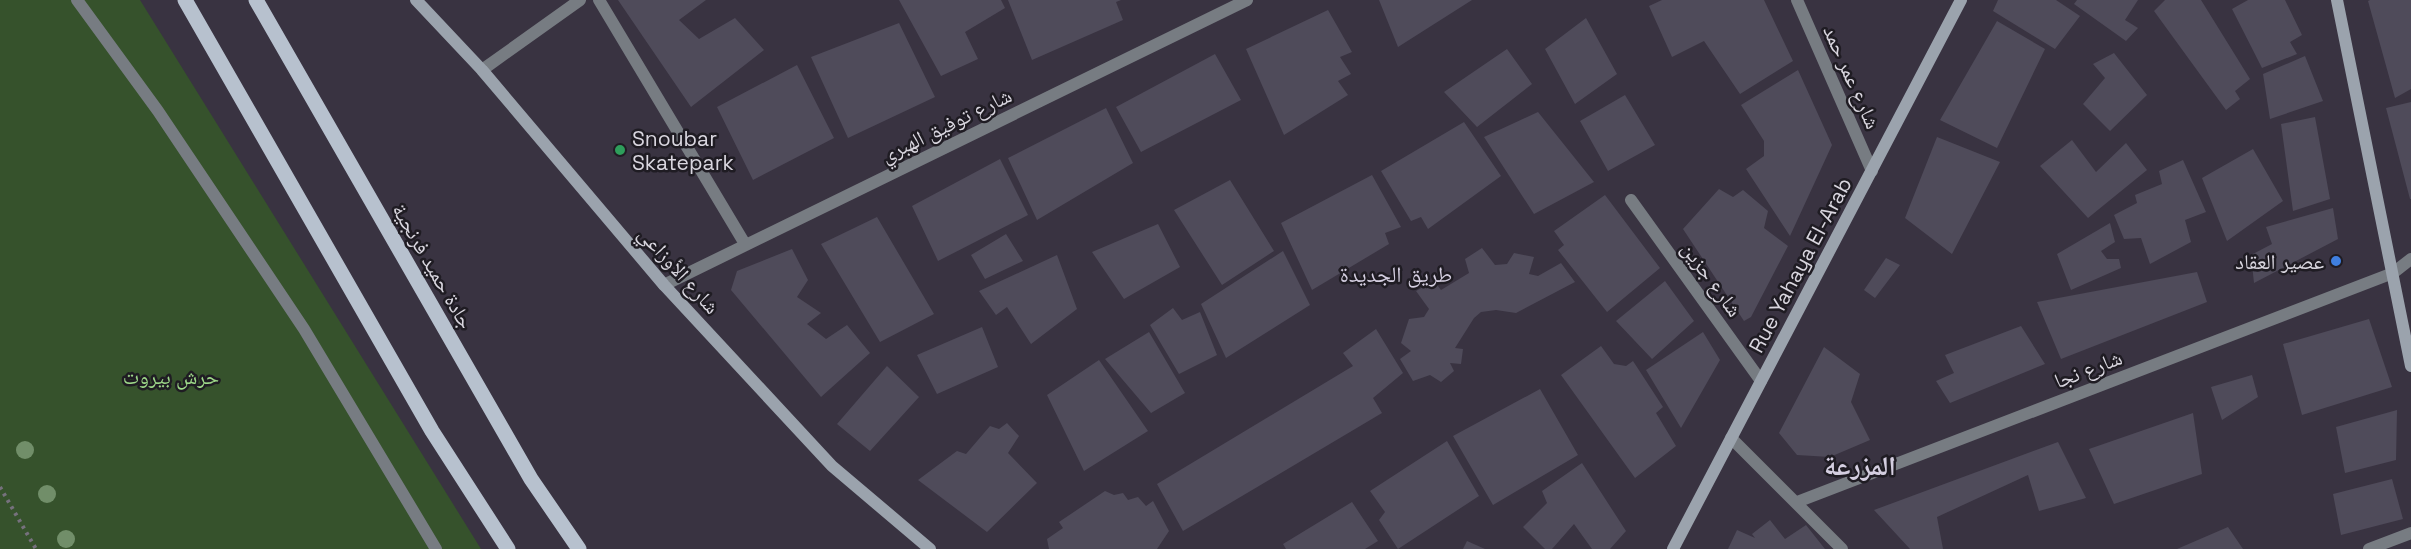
<svg xmlns="http://www.w3.org/2000/svg" width="2411" height="549" font-family="'Space Grotesk','Noto Naskh Arabic',sans-serif">
  <rect width="100%" height="100%" fill="#393341"/>
  <path fill="#36522c" d="M 0,0 L 140,0 L 481,549 L 0,549 Z"/>
  <path fill="#4f4b5a" d="M 618,0 L 706,0 L 679,20 L 699,39 L 735,18 L 764,50 L 691,107 Z
    M 899,0 L 1001,0 L 1005,8 L 965,32 L 978,59 L 941,76 Z
    M 1008,0 L 1121,0 L 1116,2 L 1123,20 L 1032,60 Z
    M 1379,0 L 1472,0 L 1398,47 Z
    M 1662,0 L 1764,0 L 1793,61 L 1740,94 L 1704,41 L 1672,57 L 1649,6 Z
    M 1998,0 L 2056,0 L 2080,16 L 2055,49 L 1993,11 Z
    M 2077,0 L 2138,0 L 2125,20 L 2138,28 L 2126,41 L 2074,4 Z
    M 2165,0 L 2201,0 L 2250,79 L 2235,91 L 2240,99 L 2226,110 L 2154,11 Z
    M 2248,0 L 2285,0 L 2302,35 L 2290,42 L 2297,54 L 2262,68 L 2232,9 Z
    M 2370,0 L 2411,0 L 2411,89 L 2395,98 L 2368,1 Z
    M 1328,10 L 1352,52 L 1340,57 L 1351,74 L 1338,81 L 1348,95 L 1284,135 L 1246,49 Z
    M 1586,18 L 1617,74 L 1575,104 L 1545,49 Z
    M 1997,21 L 2045,49 L 1997,148 L 1940,120 Z
    M 899,23 L 935,97 L 848,138 L 811,57 Z
    M 1507,49 L 1532,84 L 1477,127 L 1444,92 Z
    M 2114,53 L 2147,95 L 2110,131 L 2083,104 L 2105,78 L 2093,64 Z
    M 1215,54 L 1241,100 L 1141,152 L 1116,107 Z
    M 2305,56 L 2323,101 L 2270,119 L 2263,74 Z
    M 797,65 L 834,138 L 753,180 L 717,107 Z
    M 1798,70 L 1832,145 L 1790,236 L 1746,169 L 1764,156 L 1764,141 L 1741,105 Z
    M 1625,95 L 1655,145 L 1608,171 L 1580,121 Z
    M 2411,102 L 2411,199 L 2410,199 L 2386,108 Z
    M 1106,108 L 1133,163 L 1037,220 L 1008,158 Z
    M 1538,112 L 1594,182 L 1534,214 L 1484,137 Z
    M 2315,117 L 2330,199 L 2293,211 L 2281,124 Z
    M 1464,122 L 1501,176 L 1428,229 L 1421,217 L 1411,221 L 1381,171 Z
    M 1937,137 L 2000,162 L 1952,254 L 1905,218 Z
    M 2072,140 L 2096,172 L 2126,143 L 2147,170 L 2088,218 L 2040,166 Z
    M 2253,149 L 2283,201 L 2227,241 L 2202,178 Z
    M 1000,159 L 1028,215 L 938,261 L 912,206 Z
    M 2183,160 L 2206,212 L 2185,220 L 2191,242 L 2150,264 L 2141,238 L 2124,239 L 2114,215 L 2137,203 L 2135,195 L 2162,184 L 2159,171 Z
    M 1372,175 L 1401,227 L 1385,233 L 1389,244 L 1312,290 L 1281,223 Z
    M 1230,180 L 1274,251 L 1222,285 L 1174,210 Z
    M 1719,189 L 1733,197 L 1743,190 L 1768,211 L 1764,228 L 1788,246 L 1751,317 L 1744,321 L 1683,229 Z
    M 1605,195 L 1660,268 L 1607,312 L 1558,250 L 1564,245 L 1554,231 Z
    M 2333,208 L 2338,239 L 2254,283 L 2251,255 L 2272,244 L 2266,227 Z
    M 877,217 L 934,314 L 880,342 L 821,244 Z
    M 2110,223 L 2115,242 L 2101,251 L 2107,259 L 2119,259 L 2121,268 L 2071,290 L 2057,254 Z
    M 1158,224 L 1180,267 L 1124,299 L 1092,252 Z
    M 1006,234 L 1023,261 L 985,279 L 971,255 Z
    M 1482,248 L 1495,265 L 1507,264 L 1514,253 L 1534,257 L 1529,274 L 1538,276 L 1561,263 L 1575,282 L 1516,313 L 1496,310 L 1481,312 L 1474,318 L 1455,348 L 1463,349 L 1461,364 L 1450,363 L 1454,371 L 1441,382 L 1430,375 L 1413,381 L 1400,359 L 1411,351 L 1401,343 L 1409,319 L 1424,317 L 1429,309 L 1416,291 L 1434,281 L 1441,290 L 1469,273 L 1465,259 Z
    M 792,249 L 808,280 L 797,297 L 821,313 L 807,324 L 826,339 L 847,325 L 870,353 L 821,397 L 731,290 L 737,271 Z
    M 1283,251 L 1310,305 L 1226,358 L 1201,304 Z
    M 1057,255 L 1077,309 L 1031,344 L 1007,307 L 996,315 L 979,291 Z
    M 1886,258 L 1900,265 L 1875,298 L 1864,290 Z
    M 2197,272 L 2207,302 L 2061,359 L 2037,302 Z
    M 1665,281 L 1694,321 L 1652,359 L 1616,321 Z
    M 1173,308 L 1182,320 L 1200,312 L 1217,355 L 1179,374 L 1150,325 Z
    M 2369,319 L 2392,387 L 2302,415 L 2283,344 Z
    M 2021,326 L 2045,364 L 1950,403 L 1936,381 L 1954,373 L 1945,355 Z
    M 982,327 L 998,367 L 937,394 L 917,355 Z
    M 1376,329 L 1403,373 L 1373,398 L 1382,413 L 1183,531 L 1157,484 L 1353,366 L 1343,353 Z
    M 1149,332 L 1185,393 L 1151,413 L 1105,359 Z
    M 1703,332 L 1720,360 L 1681,428 L 1646,370 Z
    M 1601,346 L 1614,364 L 1626,366 L 1633,361 L 1663,407 L 1656,413 L 1676,446 L 1635,478 L 1561,375 Z
    M 1824,347 L 1860,374 L 1851,402 L 1870,440 L 1830,457 L 1797,455 L 1779,433 Z
    M 1099,360 L 1148,431 L 1084,471 L 1047,395 Z
    M 887,366 L 919,397 L 870,451 L 837,424 Z
    M 2252,375 L 2258,397 L 2222,420 L 2211,387 Z
    M 1540,389 L 1578,455 L 1493,505 L 1453,436 Z
    M 2397,410 L 2396,460 L 2345,473 L 2336,427 Z
    M 2193,413 L 2202,474 L 2114,504 L 2089,449 Z
    M 1007,423 L 1019,436 L 1008,453 L 1037,483 L 987,532 L 918,480 L 957,451 L 966,454 L 990,426 L 999,429 Z
    M 1447,441 L 1479,496 L 1398,549 L 1379,520 L 1385,512 L 1370,491 Z
    M 2058,442 L 2086,498 L 2039,511 L 2028,475 L 1937,517 L 1943,549 L 1910,549 L 1874,510 Z
    M 1582,463 L 1626,531 L 1610,549 L 1592,549 L 1574,524 L 1552,549 L 1545,549 L 1523,527 L 1547,503 L 1542,491 Z
    M 2392,479 L 2403,519 L 2341,535 L 2333,494 Z
    M 1105,491 L 1114,495 L 1123,493 L 1128,500 L 1138,497 L 1146,506 L 1153,501 L 1169,531 L 1157,549 L 1049,549 L 1047,539 L 1063,528 L 1059,522 Z
    M 1352,502 L 1378,541 L 1365,549 L 1286,549 L 1283,544 Z
    M 1770,520 L 1785,539 L 1806,525 L 1825,549 L 1728,549 L 1737,530 L 1755,538 L 1752,534 Z
    M 2228,527 L 2243,549 L 2177,549 Z
    M 1467,541 L 1485,549 L 1463,549 Z"/>
  <g fill="none" stroke-linecap="round" stroke-linejoin="round">
    <path stroke="#76717d" stroke-width="4" stroke-dasharray="3 4.5" stroke-linecap="butt" d="M 0,487 L 36,549"/>
    <path stroke="#777c82" stroke-width="12" d="M 77,0 L 158,111 L 304,329 L 436,549
      M 2369,549 L 2411,533"/>
    <path stroke="#777c82" stroke-width="12" d="M 599,0 L 745,244
      M 1797,0 L 1872,171
      M 482,70 L 580,0
      M 1631,200 L 1761,381
      M 664,285 L 1247,0
      M 1731,438 L 1842,549
      M 1797,502 L 2393,273 L 2411,259"/>
    <path stroke="#9ba3ad" stroke-width="12" d="M 416,0 L 482,70 L 664,285 L 832,466 L 930,549
      M 2337,0 L 2411,366
      M 1673,549 L 1961,0"/>
    <path stroke="#b7c1ce" stroke-width="15" d="M 185,0 L 432,431 L 508,549
      M 256,0 L 531,479 L 579,549"/>
  </g>
  <g fill="#718e69">
    <circle cx="25" cy="450" r="9"/>
    <circle cx="47" cy="494" r="9"/>
    <circle cx="66" cy="539" r="9"/>
  </g>
  <circle fill="#2e9e5b" stroke="#1f1c23" stroke-width="2" cx="620" cy="150" r="6"/>
  <circle fill="#3f7fe0" stroke="#1f1c23" stroke-width="2" cx="2336" cy="261" r="6"/>
  <g text-anchor="middle" dominant-baseline="central" stroke-width="5" stroke-linejoin="round" paint-order="stroke">
    <g font-size="21" fill="#d9d6df" stroke="#1f1c23">
      <text transform="translate(1852 77) rotate(66)">شارع عمر حمد</text>
      <text transform="translate(946 125) rotate(-26)">شارع توفيق الهبري</text>
      <text transform="translate(1800 265) rotate(-62)">Rue Yahaya El-Arab</text>
      <text transform="translate(433 266) rotate(60)">جادة حميد فرنجية</text>
      <text transform="translate(679 270) rotate(48)">شارع الأوزاعي</text>
      <text transform="translate(1712 279) rotate(54)">شارع جزين</text>
      <text transform="translate(2088 369) rotate(-21)">شارع نجا</text>
    </g>
    <g font-size="21" fill="#d9d6df" stroke="#1f1c23" text-anchor="start">
      <text x="632" y="138">Snoubar<tspan x="632" dy="24">Skatepark</tspan></text>
      <text x="2324" y="261" text-anchor="end">عصير العقاد</text>
    </g>
    <g font-size="21" fill="#9ed989" stroke="#1f1c23">
      <text x="171" y="376">حرش بيروت</text>
    </g>
    <g font-size="22" fill="#d4cee0" stroke="#1f1c23">
      <text x="1396" y="274">طريق الجديدة</text>
    </g>
    <g font-size="27" font-weight="bold" fill="#d4cee0" stroke="#1f1c23">
      <text x="1860" y="465">المزرعة</text>
    </g>
  </g>
</svg>
